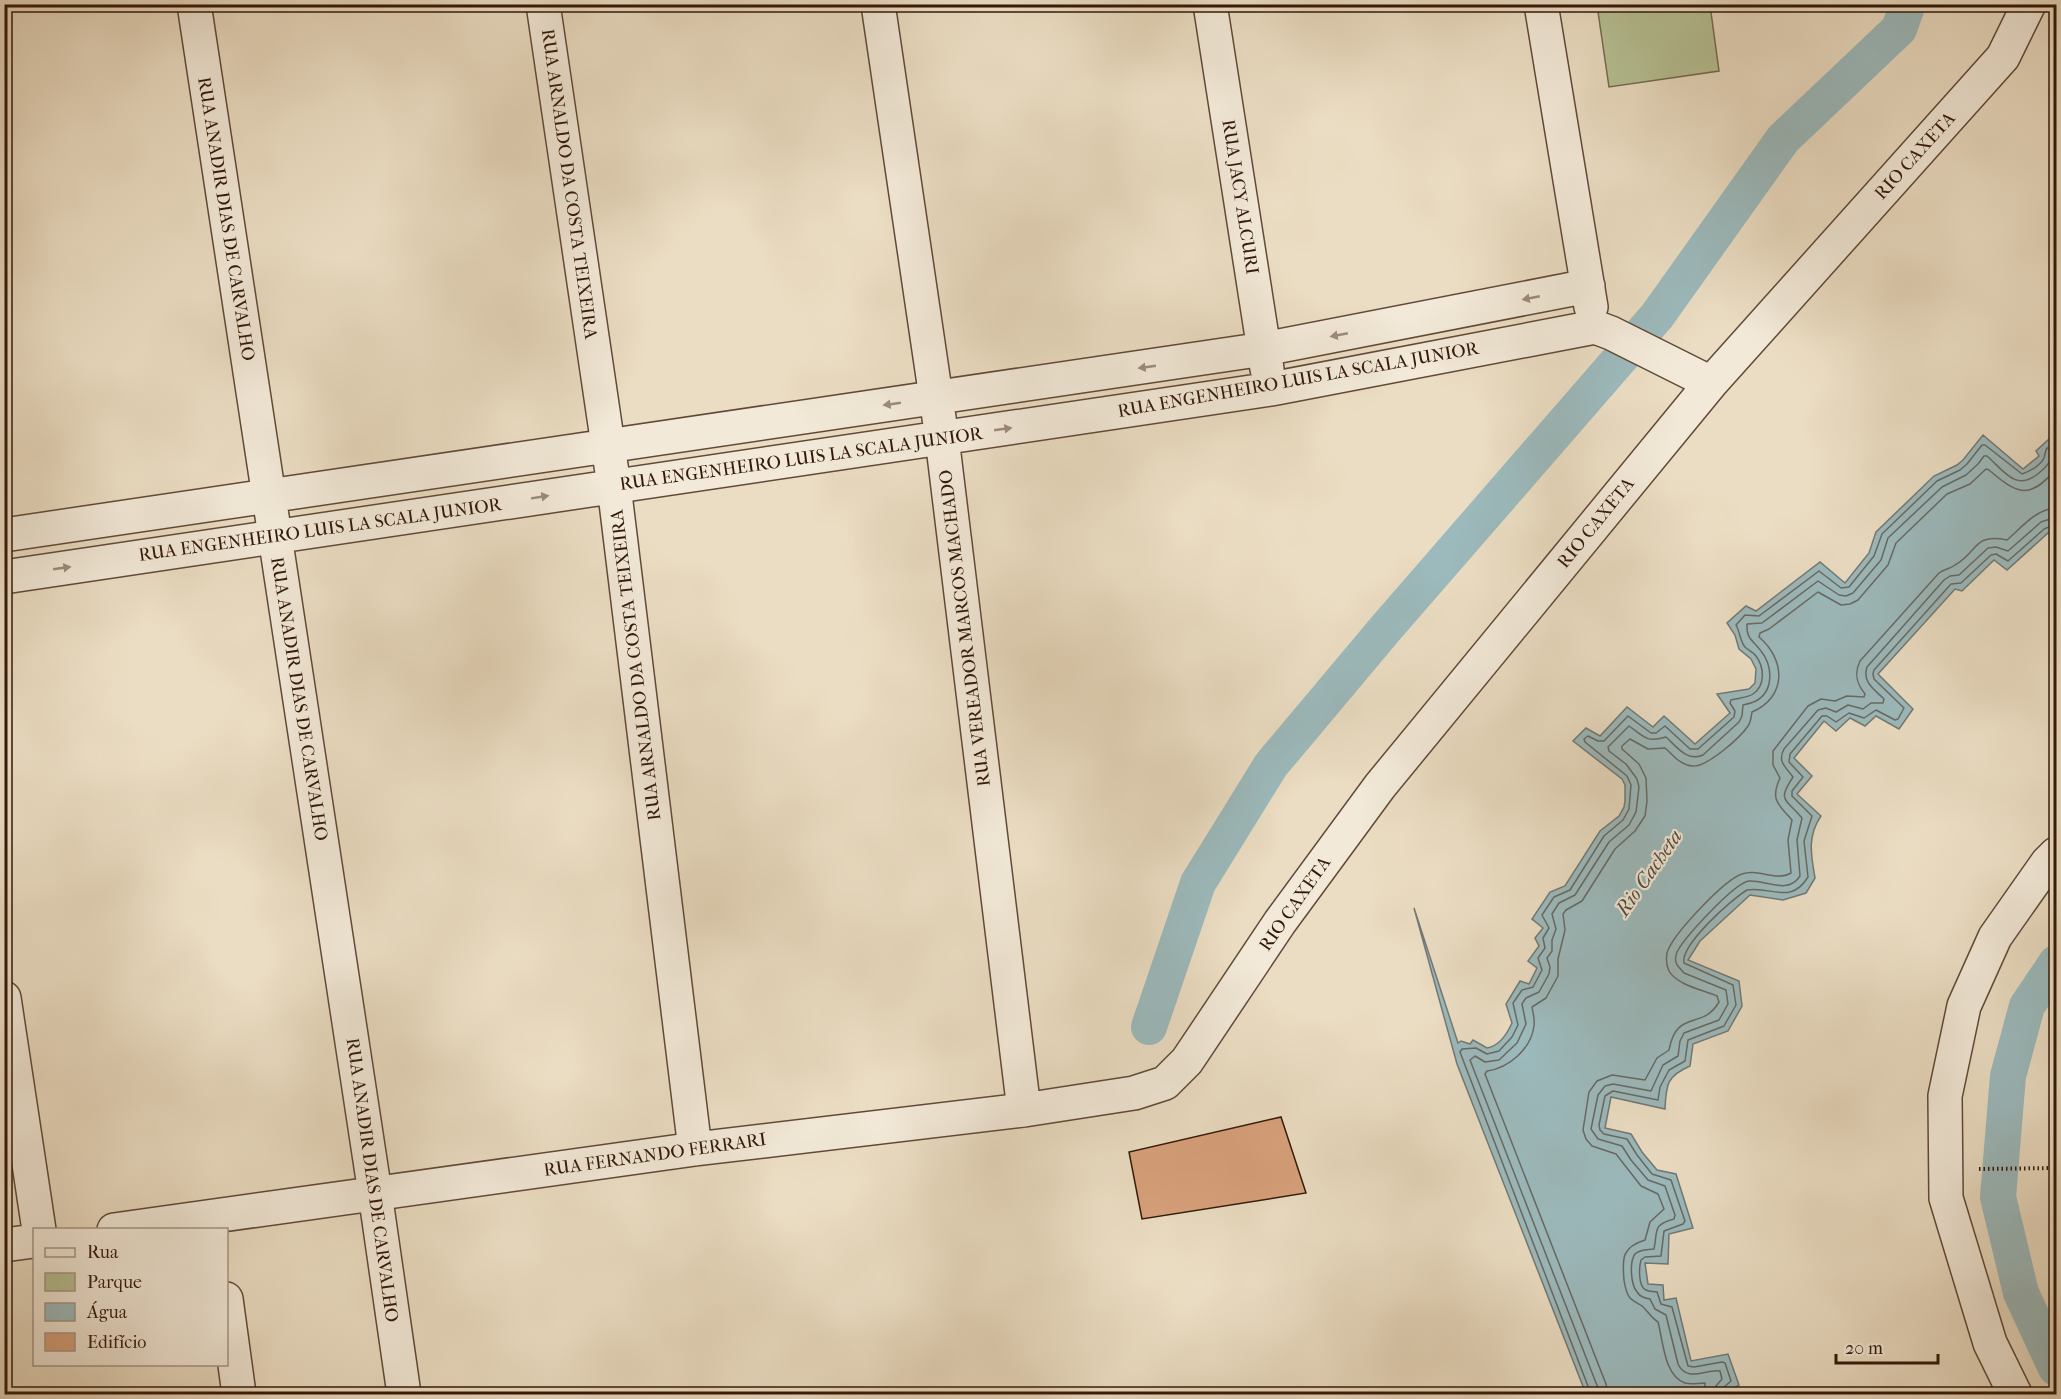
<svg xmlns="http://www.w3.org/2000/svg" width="2061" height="1399" font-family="'IM FELL French Canon',serif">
  <rect width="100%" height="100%" fill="#ebddc3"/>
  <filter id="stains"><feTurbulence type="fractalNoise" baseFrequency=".00333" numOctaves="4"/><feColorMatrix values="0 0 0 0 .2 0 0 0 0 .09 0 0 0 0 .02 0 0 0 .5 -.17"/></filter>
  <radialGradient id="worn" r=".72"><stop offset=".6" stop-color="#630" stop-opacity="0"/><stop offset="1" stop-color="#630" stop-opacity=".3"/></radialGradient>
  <path fill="#b6c195" stroke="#746c4f" stroke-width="1.5" d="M 1597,5 L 1710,5 L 1719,71 L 1609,87 Z"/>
  <path fill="#9cbabd" stroke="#727975" stroke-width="1.5" d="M 1983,435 L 2023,469 L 2039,456 L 2036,451 L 2050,438 L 2056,446 L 2056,529 L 2048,533 L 2007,570 L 1994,560 L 1962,591 L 1955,589 L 1878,674 L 1913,709 L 1899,729 L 1876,716 L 1865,726 L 1850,718 L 1836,731 L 1824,721 L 1794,758 L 1812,776 L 1797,794 L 1821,816 C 1807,836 1811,855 1815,878 L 1806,893 L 1783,900 L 1750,895 L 1700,941 L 1688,960 L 1739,981 L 1742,1006 L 1728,1031 L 1693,1044 L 1690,1066 C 1667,1076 1666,1084 1665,1109 L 1611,1097 L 1605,1128 L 1631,1134 L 1642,1152 L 1657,1170 L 1676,1174 L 1693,1228 L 1669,1234 L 1668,1264 L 1645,1263 L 1648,1284 L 1663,1285 L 1664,1300 L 1676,1298 L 1691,1361 L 1728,1354 L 1739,1385 L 1724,1394 L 1586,1394 L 1457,1064 L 1414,908 L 1458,1043 L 1461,1041 L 1470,1044 L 1473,1040 L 1487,1048 C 1500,1046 1507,1034 1512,1023 L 1506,1004 L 1520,981 L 1529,984 L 1537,968 L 1528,961 L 1539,946 L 1535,938 L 1543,928 L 1532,919 L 1550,892 L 1565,886 L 1600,831 L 1619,816 L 1624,807 L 1625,801 L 1625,785 L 1622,779 L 1573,741 L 1586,728 L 1600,736 L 1627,707 L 1653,727 L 1664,716 L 1695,744 L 1730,713 L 1717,694 L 1749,689 L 1755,683 L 1756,669 L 1751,659 L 1739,649 L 1735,635 L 1727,623 L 1746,606 L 1756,611 L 1820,562 L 1845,583 L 1869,553 L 1876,532 L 1934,476 L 1957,465 L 1963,460 Z"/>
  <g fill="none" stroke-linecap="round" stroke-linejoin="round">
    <path stroke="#686963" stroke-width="1.5" d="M 1591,1394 L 1460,1052 L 1462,1049 L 1476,1048 L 1487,1054 L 1499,1051 L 1512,1037 L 1518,1025 L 1513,1003 L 1522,990 L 1533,987 L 1542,970 L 1538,958 L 1545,948 L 1543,938 L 1549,928 L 1542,915 L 1554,897 L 1570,890 L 1604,836 L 1623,820 L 1629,809 L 1631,785 L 1627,776 L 1585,742 L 1584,739 L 1588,736 L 1598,741 L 1604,741 L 1628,716 L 1651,733 L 1656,733 L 1665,726 L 1690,749 L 1698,749 L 1734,717 L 1735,711 L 1730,703 L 1731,700 C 1738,698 1747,698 1753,694 C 1766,685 1764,667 1756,656 C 1753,652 1748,650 1745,647 C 1740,641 1740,632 1736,625 L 1745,615 L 1759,616 L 1819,571 L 1841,588 L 1849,587 L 1874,556 L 1882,534 L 1937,481 L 1960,470 L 1967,464 L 1982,445 L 1985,445 L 2022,474 C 2029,472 2041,465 2044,458 C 2045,455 2045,451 2047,448 L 2056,449
      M 1599,1394 L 1598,1388 L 1470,1060 L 1475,1056 L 1485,1062 L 1499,1060 L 1517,1043 L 1526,1024 L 1522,1004 L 1526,998 L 1539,992 L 1549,974 L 1550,967 L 1547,958 L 1552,951 L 1552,940 L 1556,929 L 1552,914 L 1559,903 L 1575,895 L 1609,842 L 1629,825 L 1636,812 L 1639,787 L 1637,779 L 1626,764 L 1609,751 L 1608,747 L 1629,726 C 1645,737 1646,743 1666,737 C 1677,747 1687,762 1703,755 L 1739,722 L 1742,716 L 1743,705 C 1747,704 1752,703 1756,701 C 1774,691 1773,666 1761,651 C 1753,640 1746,639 1747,624 L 1762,623 L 1818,581 L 1839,595 L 1846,596 L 1853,593 L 1881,560 L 1888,538 L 1942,487 L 1966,475 L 1978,464 L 1984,456 L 1987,456 C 2005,472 2016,492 2039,473 C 2045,468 2049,464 2052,458 L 2056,457
      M 1608,1394 L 1606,1384 L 1485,1074 L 1487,1071 C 1509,1068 1531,1049 1534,1026 C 1535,1020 1533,1013 1532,1007 L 1546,998 L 1558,976 L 1558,959 L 1565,930 L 1563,914 L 1566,910 L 1582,901 L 1615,849 L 1635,831 L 1645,816 L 1647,801 L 1646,778 L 1639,764 L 1622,749 L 1622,746 L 1630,739 L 1648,749 L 1665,748 C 1673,755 1680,765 1692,766 C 1706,768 1740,738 1748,726 C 1751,722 1751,717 1752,712 C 1787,697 1786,660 1759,637 L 1760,633 L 1769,629 L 1818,592 L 1841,605 L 1850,604 L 1858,600 L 1888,565 L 1896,543 L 1947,494 L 1970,484 L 1986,469 L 1989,470 C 2017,494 2029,501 2056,469
      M 1705,1394 L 1705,1383 C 1698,1383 1692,1385 1685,1383 C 1664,1376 1663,1340 1658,1322 C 1650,1317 1648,1311 1642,1306 C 1638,1303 1634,1302 1630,1298 C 1626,1293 1625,1287 1624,1280 C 1622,1258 1622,1247 1645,1240 L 1650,1222 L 1664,1209 L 1658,1194 L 1641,1186 L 1616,1154 L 1592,1146 L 1586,1139 L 1583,1130 L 1589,1092 L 1597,1081 L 1612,1075 L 1645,1080 L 1657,1058 L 1669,1050 C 1677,1008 1702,1031 1719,1002 L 1717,996 C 1703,990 1677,985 1669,971 C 1666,965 1666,959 1667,953 C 1672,935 1724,880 1742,874 C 1758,868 1775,882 1791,873 L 1788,840 L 1792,820 C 1778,804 1770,800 1780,778 L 1773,765 L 1773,751 L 1808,706 L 1821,699 L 1835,701 L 1847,696 L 1864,697 L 1865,694 C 1856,683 1854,673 1860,661 L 1939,573 C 1944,569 1950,569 1955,565 C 1979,552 1972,533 2007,540 C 2022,527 2036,509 2056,508
      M 1714,1394 L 1716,1386 L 1722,1379 L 1720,1371 C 1705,1369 1687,1383 1678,1364 L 1666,1315 L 1655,1309 L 1650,1299 C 1645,1298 1640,1297 1637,1292 C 1631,1285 1629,1262 1635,1254 C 1640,1249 1647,1250 1654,1249 C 1658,1230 1652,1225 1674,1219 L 1675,1215 L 1665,1186 L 1648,1180 L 1631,1160 L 1622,1146 L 1598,1139 L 1591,1129 L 1598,1095 L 1605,1086 L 1613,1084 L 1651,1091 L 1663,1065 L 1678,1056 L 1680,1041 L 1684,1033 L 1719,1020 L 1728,1004 L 1726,990 L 1684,973 L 1677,965 C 1675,961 1675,957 1677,952 C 1684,938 1734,883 1749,881 C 1766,880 1788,895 1800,876 L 1797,840 L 1802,818 C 1787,799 1776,802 1793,777 C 1786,767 1777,762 1784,749 L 1818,710 L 1826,708 L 1836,712 L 1848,705 L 1863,709 L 1871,703 L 1883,703 L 1884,699 C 1874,689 1862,682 1867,667 L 1944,580 L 1950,576 L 1959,575 L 1988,548 L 1996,547 L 2008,551 L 2041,522 L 2056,517
      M 1722,1394 L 1723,1388 L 1731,1381 L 1725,1363 L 1722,1362 L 1694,1367 L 1688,1366 L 1672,1307 L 1661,1304 L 1657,1292 C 1653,1291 1650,1292 1646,1290 C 1638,1287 1639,1267 1641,1260 L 1645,1257 L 1661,1256 L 1664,1231 L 1683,1224 L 1685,1221 L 1671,1180 L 1652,1174 L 1637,1155 L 1627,1139 L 1604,1134 L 1600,1130 L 1599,1125 L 1605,1096 L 1613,1091 L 1658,1100 L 1660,1087 L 1669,1070 L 1685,1061 L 1688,1040 L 1724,1026 L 1736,1005 L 1733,985 L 1684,963 C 1680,945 1732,899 1747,890 C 1771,886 1791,905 1808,877 L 1804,841 L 1812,816 L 1792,796 L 1792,791 L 1803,777 L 1789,762 L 1790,754 L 1822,716 L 1827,716 L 1836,722 L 1849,713 L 1864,718 L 1876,710 L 1895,720 L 1898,719 L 1904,708 L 1874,679 L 1873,674 L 1874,670 L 1951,584 L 1961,583 L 1991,555 L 1996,554 L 2008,561 L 2044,529 L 2056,524"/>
    <path stroke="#9cbabd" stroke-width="36" d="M 2056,963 L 2027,1006 L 2008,1076 L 1998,1197 L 2021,1293 L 2056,1368
      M 1149,1027 L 1198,883 L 1271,765 L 1386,628 L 1657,316 L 1783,139 L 1899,29 L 1908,4"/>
  </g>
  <path fill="#d8a17c" stroke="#331809" stroke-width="1.5" d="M 1281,1117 L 1306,1193 L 1142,1219 L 1129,1152 Z"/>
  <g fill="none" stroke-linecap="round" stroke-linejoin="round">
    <g stroke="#614938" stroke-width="36">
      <path id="minor" d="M 194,4 L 375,1193 L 404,1394
        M 543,4 L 614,486 L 695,1149
        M 878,4 L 942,438 L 1024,1110
        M 1210,4 L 1267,369
        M 1541,4 L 1591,307
        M 1595,327 L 1611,333 L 1711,383
        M 4,535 L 1264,349 L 1588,286
        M 4,577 L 1271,389 L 1595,327
        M 4,998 L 39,1230
        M 114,1230 L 695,1149 L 1024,1110 L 1134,1093 L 1165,1083 L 1187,1061 L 1280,922 L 1380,786 L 1711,383 L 2003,57 L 2029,4
        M 4,1245 L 34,1241
        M 226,1299 L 239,1394
        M 2015,1394 L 1990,1343 L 1946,1198 L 1945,1096 L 1964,1006 L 1995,937 L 2047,863 L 2056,854"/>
    </g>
    <path stroke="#331809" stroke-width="4" stroke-dasharray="1.5 3" stroke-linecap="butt" d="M 1979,1169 L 2056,1168"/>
    <use href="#minor" stroke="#f2e9d8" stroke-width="33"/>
  </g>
  <defs><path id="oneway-solid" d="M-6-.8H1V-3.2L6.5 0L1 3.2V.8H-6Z" transform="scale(1.5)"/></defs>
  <g fill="#9c8b7b">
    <use href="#oneway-solid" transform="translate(1531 298) rotate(169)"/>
    <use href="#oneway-solid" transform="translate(1339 335) rotate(169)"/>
    <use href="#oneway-solid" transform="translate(1147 367) rotate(172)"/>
    <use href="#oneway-solid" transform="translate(892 404) rotate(172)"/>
    <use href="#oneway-solid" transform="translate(1003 429) rotate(-8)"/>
    <use href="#oneway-solid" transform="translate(540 497) rotate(-9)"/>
    <use href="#oneway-solid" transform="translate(62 568) rotate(-8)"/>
  </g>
  <g text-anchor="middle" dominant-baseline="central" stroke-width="4.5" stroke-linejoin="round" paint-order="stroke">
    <g font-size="18" fill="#331809" stroke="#f2e9d8">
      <text transform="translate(1915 156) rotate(-48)">RIO CAXETA</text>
      <text transform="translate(569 184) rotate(82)">RUA ARNALDO DA COSTA TEIXEIRA</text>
      <text transform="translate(1240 197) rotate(81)">RUA JACY ALCURI</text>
      <text transform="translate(226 219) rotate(81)">RUA ANADIR DIAS DE CARVALHO</text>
      <text transform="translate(1298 380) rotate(-10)">RUA ENGENHEIRO LUIS LA SCALA JUNIOR</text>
      <text transform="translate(801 459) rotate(-8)">RUA ENGENHEIRO LUIS LA SCALA JUNIOR</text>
      <text transform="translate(1596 523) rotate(-51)">RIO CAXETA</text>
      <text transform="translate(320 530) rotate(-8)">RUA ENGENHEIRO LUIS LA SCALA JUNIOR</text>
      <text transform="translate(965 628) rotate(-97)">RUA VEREADOR MARCOS MACHADO</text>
      <text transform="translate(636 665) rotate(-97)">RUA ARNALDO DA COSTA TEIXEIRA</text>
      <text transform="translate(299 699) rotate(81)">RUA ANADIR DIAS DE CARVALHO</text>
      <text transform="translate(1295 904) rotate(-55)">RIO CAXETA</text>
      <text transform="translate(655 1155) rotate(-8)">RUA FERNANDO FERRARI</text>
      <text transform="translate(372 1180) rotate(82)">RUA ANADIR DIAS DE CARVALHO</text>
    </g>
    <g font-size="20" font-style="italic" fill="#52493f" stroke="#f2e9d8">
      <text transform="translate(1649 873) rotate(-55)">Rio Cacheta</text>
    </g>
  </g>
  <rect width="2061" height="1399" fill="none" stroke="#ebddc3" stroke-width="24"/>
  <rect x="6" y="6" width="2049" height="1387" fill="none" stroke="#331809" stroke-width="3"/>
  <rect x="12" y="12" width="2037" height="1375" fill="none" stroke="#331809" stroke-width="1.5"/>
  <rect x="33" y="1228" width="195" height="138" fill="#f2e9d8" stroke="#a69585" stroke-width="1.5"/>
  <rect x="45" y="1248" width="30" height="9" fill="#f2e9d8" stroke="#a69585" stroke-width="1.5"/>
  <text x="87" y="1258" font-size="18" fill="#331809">Rua</text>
  <rect x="45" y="1273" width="30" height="18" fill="#b6c195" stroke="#a69585" stroke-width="1.5"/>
  <text x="87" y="1288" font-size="18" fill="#331809">Parque</text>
  <rect x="45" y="1303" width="30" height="18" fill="#9cbabd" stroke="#a69585" stroke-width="1.5"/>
  <text x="87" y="1318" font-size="18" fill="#331809">Água</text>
  <rect x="45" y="1333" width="30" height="18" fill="#d8a17c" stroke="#a69585" stroke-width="1.5"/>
  <text x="87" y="1348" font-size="18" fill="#331809">Edifício</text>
  <path d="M1836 1354v9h102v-9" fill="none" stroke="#331809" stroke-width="3"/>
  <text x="1845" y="1354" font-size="18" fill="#331809" stroke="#f2e9d8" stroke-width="4.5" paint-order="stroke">20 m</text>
  <rect width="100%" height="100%" filter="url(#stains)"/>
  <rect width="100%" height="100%" fill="url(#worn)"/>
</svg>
